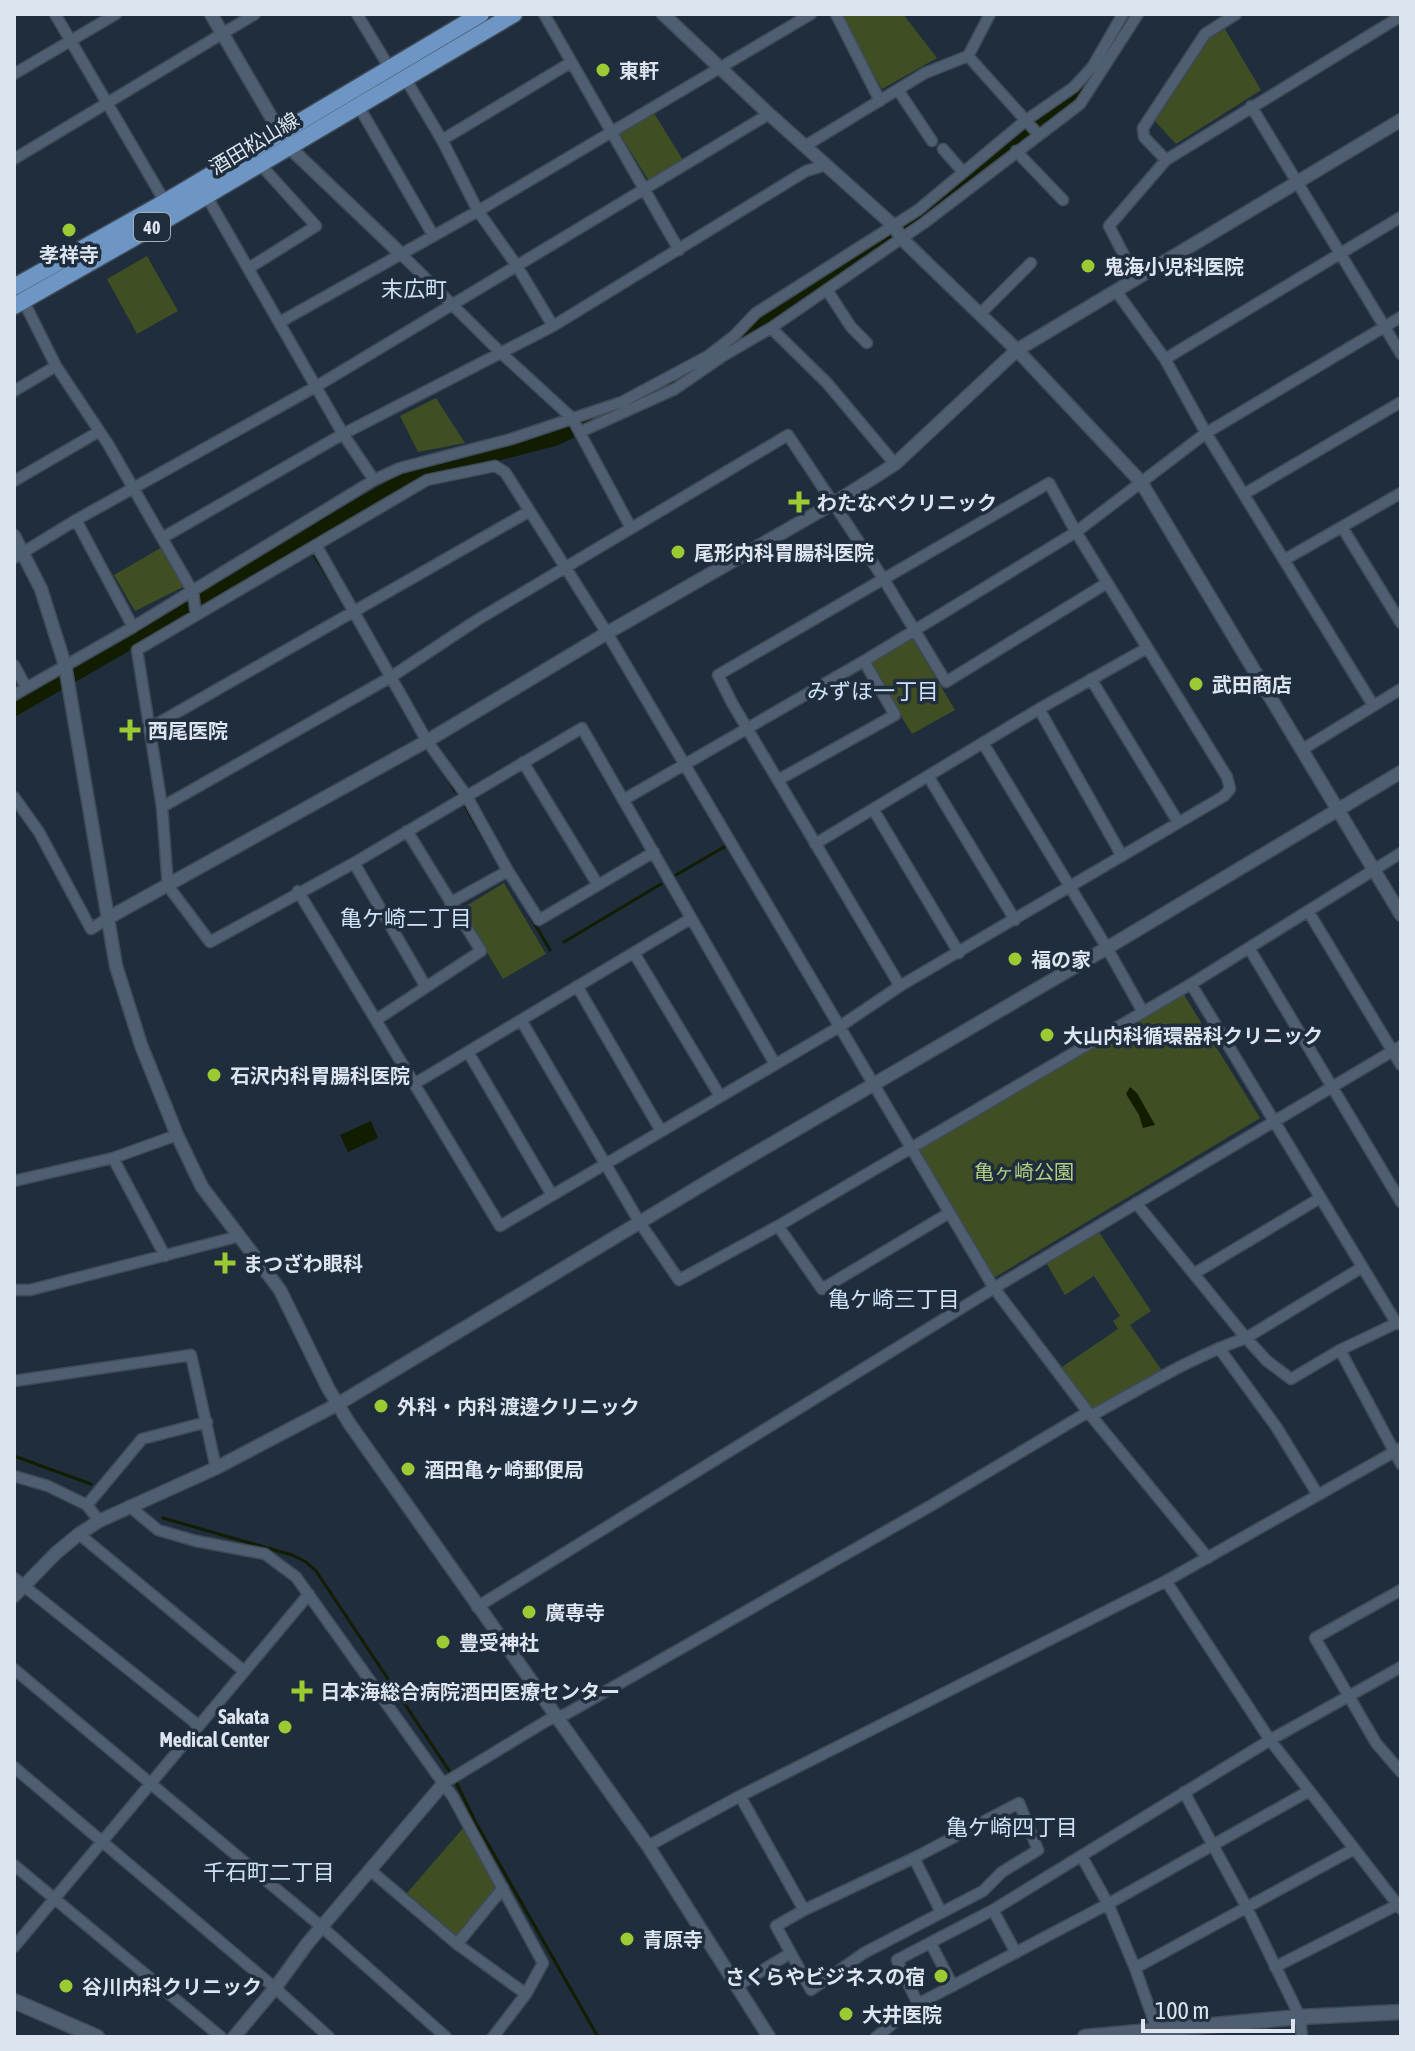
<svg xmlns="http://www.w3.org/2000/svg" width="1415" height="2051" font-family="'Asap Condensed','Noto Sans JP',sans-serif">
  <rect width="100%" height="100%" fill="#1f2d3d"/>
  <path fill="#3f4f23" d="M 844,14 L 903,14 L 937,58 L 882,89 L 840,16 Z
    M 1225,29 L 1261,90 L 1176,144 L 1154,120 L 1208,39 Z
    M 652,110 L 683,160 L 649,181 L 618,131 Z
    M 147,256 L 178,311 L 137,334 L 107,279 Z
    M 436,398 L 465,443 L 418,452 L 400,416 Z
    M 164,546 L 189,584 L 135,611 L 114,575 Z
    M 912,638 L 955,710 L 912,734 L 869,663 Z
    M 504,883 L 546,954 L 503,979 L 461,909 Z
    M 1181,990 L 1260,1118 L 992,1279 L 915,1147 Z
    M 1097,1229 L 1151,1311 L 1130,1325 L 1163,1372 L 1095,1411 L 1059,1369 L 1118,1329 L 1113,1321 L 1120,1316 L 1094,1276 L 1065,1295 L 1045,1261 Z
    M 464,1827 L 498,1887 L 457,1936 L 407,1893 Z"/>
  <path fill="#121d00" d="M 1130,1087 L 1137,1093 L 1155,1125 L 1143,1128 L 1139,1115 L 1126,1094 Z
    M 371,1121 L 378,1138 L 348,1152 L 340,1135 Z"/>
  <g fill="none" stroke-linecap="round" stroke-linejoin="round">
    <path stroke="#121d00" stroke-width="3" d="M 304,539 L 305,541
      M 314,555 L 341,598
      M 449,780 L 455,791
      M 465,806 L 492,852
      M 676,875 L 724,847
      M 522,902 L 550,950
      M 564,942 L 661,884
      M 14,1456 L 91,1484
      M 163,1518 L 292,1555 L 306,1562 L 316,1571 L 454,1778 L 476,1823 L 598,2037"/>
    <path stroke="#121d00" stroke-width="18" d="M 14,707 L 423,471 L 554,437 L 679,378 L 918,221 L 1020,133 L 1059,107 L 1091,77 L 1129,14"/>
    <g stroke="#3f4b58" stroke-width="13">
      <path id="minor" d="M 55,14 L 165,202
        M 357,14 L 389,67
        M 544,14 L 679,250
        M 836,14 L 880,101
        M 968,56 L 1038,134
        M 14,74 L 116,14
        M 405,78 L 442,140 L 478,211 L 517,266 L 553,326
        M 898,90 L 932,141
        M 358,105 L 433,235
        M 1251,106 L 1401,354
        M 442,140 L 570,63
        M 805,146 L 925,73 L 968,56 L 990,14
        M 943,149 L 963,172
        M 1016,151 L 1063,200
        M 14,159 L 255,14
        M 1166,160 L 1144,137 L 1143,128 L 1205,34 L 1236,14
        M 206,195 L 343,434 L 374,480
        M 400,253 L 499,351 L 572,418 L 631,528
        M 249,268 L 316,226 L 259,163
        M 1136,279 L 1109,226 L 1166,160 L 1401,16
        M 827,290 L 851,327 L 867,343
        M 1116,291 L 1165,359 L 1206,433 L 1373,705
        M 23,300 L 56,366 L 108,444 L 193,592 L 196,615
        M 980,314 L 1031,263
        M 280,322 L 478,211 L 811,14
        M 771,328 L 827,383 L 895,464
        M 1165,359 L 1401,217
        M 14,391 L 56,366
        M 580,432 L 675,389 L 723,356 L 771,328 L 924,223 L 1080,104 L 1138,14
        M 14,481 L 98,432
        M 1244,494 L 1401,402
        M 76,520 L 133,627
        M 1342,527 L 1401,623
        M 162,538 L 343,434 L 553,326 L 806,171 L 826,165
        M 316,545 L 427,741 L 466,795 L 508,871 L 539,920 L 654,852
        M 14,558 L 76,520 L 317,386 L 769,114
        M 1284,560 L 1401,493
        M 14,665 L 26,687
        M 1091,679 L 1178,822
        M 14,695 L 133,627 L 374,480 L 400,468 L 511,439 L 622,402 L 708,356 L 734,336 L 756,313 L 918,210 L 1025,121 L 1074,87 L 1093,66 L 1123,14
        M 1039,709 L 1122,856
        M 148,729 L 528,512
        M 983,743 L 1107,948 L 1143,1012
        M 1303,749 L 1401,689
        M 523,762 L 598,885
        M 928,776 L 1015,920
        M 778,780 L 895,715 L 864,661
        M 14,797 L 39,832 L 91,929 L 108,918
        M 623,800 L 864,661 L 1076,532 L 1206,433 L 1401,317
        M 162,807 L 391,677 L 477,620 L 788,435 L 883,578 L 946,682 L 1107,583
        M 873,809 L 959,953
        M 815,844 L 1039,709 L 1147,648
        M 354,863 L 426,987
        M 298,891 L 500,1226 L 839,1027 L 900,986 L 1224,796 L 1230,789 L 1227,777 L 1076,532 L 1049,483 L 718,675 L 732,703 L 900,986
        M 450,903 L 508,871
        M 1308,911 L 1401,1065
        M 1249,948 L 1401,1202
        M 634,953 L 720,1096
        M 1191,984 L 1397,1324
        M 577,986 L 661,1131
        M 376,1020 L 481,951 L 407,831
        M 521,1020 L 640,1223 L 679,1280 L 778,1226 L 1191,984 L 1401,853
        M 468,1052 L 552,1195
        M 775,1064 L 582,728 L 354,863 L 210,942 L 168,886 L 162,807 L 137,650 L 427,480 L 495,466 L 505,472 L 607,633 L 994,1288 L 1088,1412 L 1208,1558
        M 414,1084 L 690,919
        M 113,1158 L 165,1256
        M 14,1181 L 113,1158 L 177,1135
        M 1136,1203 L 1246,1338 L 1361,1268
        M 778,1226 L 822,1289 L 949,1213
        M 1195,1273 L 1320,1198
        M 14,1290 L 30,1290 L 240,1236
        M 1219,1348 L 1277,1428 L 1318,1495
        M 1340,1350 L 1401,1464
        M 14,1381 L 191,1355 L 216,1468
        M 1091,1416 C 1142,1388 1191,1357 1246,1338 L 1267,1361 L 1291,1379 L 1340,1350 L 1401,1321
        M 14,1476 L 48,1486 L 87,1505 L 99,1521
        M 87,1505 L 142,1439 L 207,1422
        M 129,1506 L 158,1530 L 196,1541 L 265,1554 L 296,1577 L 453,1797 L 543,1963 L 526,1994 L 493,2037
        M 79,1534 L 244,1671
        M 14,1578 L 198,1725
        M 1166,1581 L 1270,1740 L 1401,1909
        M 1401,1590 L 1315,1638 L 1376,1743 L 1401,1772
        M 477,1607 L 994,1288 L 1401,1046
        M 14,1669 L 323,1928 L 446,2037
        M 14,1767 L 275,1988 L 329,2037
        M 444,1783 L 548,1720 L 566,1714 L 932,1505 L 1088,1412
        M 1184,1792 L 1246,1906 L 1300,2017 L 1302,2037
        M 740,1796 L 804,1910 L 776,1926 L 811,1990 L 864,1953 L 983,1891 L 1002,1872 L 1038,1850 L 1019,1803 L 914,1858 L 804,1910
        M 648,1846 L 740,1796 L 1166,1581 L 1401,1448
        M 1082,1857 L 1108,1904 L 1135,1968 L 1159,2035
        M 914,1858 L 941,1912
        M 14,1865 L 221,2037
        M 370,1870 L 457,1944 L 526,1994
        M 457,1944 L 503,1888
        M 931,1944 L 953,1986
        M 14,1947 L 309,1594
        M 1016,1953 L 993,1910 L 1270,1740 L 1401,1667
        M 1275,1967 L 1397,1905
        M 1135,1968 L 1354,1849
        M 737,1986 L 789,1954
        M 918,2004 L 897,1960 L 993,1910
        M 876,2037 L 918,2004 L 1108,1904 L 1309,1791"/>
    </g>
    <g stroke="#3f4b58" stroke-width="15">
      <path id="tertiary" d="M 211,14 L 288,146 L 400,253
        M 663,14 L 769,114 L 894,226 L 902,239 L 1017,350 L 1141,482 L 1401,915
        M 14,536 L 41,589 L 65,665 L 116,966 L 141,1045 L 177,1135 L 202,1187 L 280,1290 L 328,1388 L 349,1423 L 648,1846 L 769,2037
        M 108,918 L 427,741 L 607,633 L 834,503 L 895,464 L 1017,350 L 1401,120
        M 14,1596 L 56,1553 L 79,1534 L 99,1521 L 216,1468 L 338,1404 L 720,1174 L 1107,948 L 1401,772
        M 234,2037 L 275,1988 L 307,1944 L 444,1783"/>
    </g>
    <g stroke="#3f4b58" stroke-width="17">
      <path id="secondary" d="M 14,2001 L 97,2037
        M 1085,2037 L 1300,2017 L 1401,2012"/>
    </g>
    <g stroke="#3f4b58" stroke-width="19">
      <path id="primary" d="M 14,287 L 165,202 L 481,14
        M 14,306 L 174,215 L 514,14"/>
    </g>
    <use href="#minor" stroke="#4f5e71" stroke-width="10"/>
    <use href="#tertiary" stroke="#4f5e71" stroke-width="12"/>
    <use href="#secondary" stroke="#4f5e71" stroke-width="14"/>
    <use href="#primary" stroke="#6e96c5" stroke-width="16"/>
  </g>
  <g fill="#9cca32" stroke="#1f2d3d" stroke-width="3">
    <circle cx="603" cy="70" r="8"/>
    <circle cx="69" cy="230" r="8"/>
    <circle cx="1088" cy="266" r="8"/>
    <path d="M795 490h8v8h8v8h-8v8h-8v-8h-8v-8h8z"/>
    <circle cx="678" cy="552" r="8"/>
    <circle cx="1196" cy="684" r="8"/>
    <path d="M126 718h8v8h8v8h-8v8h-8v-8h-8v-8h8z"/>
    <circle cx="1015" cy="959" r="8"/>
    <circle cx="1047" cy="1035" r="8"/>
    <circle cx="214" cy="1075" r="8"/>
    <path d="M221 1251h8v8h8v8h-8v8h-8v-8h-8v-8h8z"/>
    <circle cx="381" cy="1406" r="8"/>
    <circle cx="408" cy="1469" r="8"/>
    <circle cx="529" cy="1612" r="8"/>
    <circle cx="443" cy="1642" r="8"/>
    <path d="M298 1679h8v8h8v8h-8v8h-8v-8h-8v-8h8z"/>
    <circle cx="285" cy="1727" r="8"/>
    <circle cx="627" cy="1939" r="8"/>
    <circle cx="941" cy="1976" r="8"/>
    <circle cx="66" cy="1986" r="8"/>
    <circle cx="846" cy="2014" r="8"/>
  </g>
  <g text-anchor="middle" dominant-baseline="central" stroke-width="7" stroke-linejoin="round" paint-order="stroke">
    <rect fill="#1f2d3d" stroke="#a3adba" stroke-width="2" x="134" y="213" width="36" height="28" rx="6"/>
    <g font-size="18" font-weight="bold" fill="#dbe4ef">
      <text x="152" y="227">40</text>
    </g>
    <g font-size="20" font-weight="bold" fill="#dbe4ef" stroke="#1f2d3d" text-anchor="start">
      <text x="619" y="70">東軒</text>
      <text x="69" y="254" text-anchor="middle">孝祥寺</text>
      <text x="1104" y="266">鬼海小児科医院</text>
      <text x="817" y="502">わたなべクリニック</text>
      <text x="694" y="552">尾形内科胃腸科医院</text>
      <text x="1212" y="684">武田商店</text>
      <text x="148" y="730">西尾医院</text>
      <text x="1031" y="959">福の家</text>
      <text x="1063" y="1035">大山内科循環器科クリニック</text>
      <text x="230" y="1075">石沢内科胃腸科医院</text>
      <text x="243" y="1263">まつざわ眼科</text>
      <text x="397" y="1406">外科・内科 渡邊クリニック</text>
      <text x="424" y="1469">酒田亀ヶ崎郵便局</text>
      <text x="545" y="1612">廣専寺</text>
      <text x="459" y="1642">豊受神社</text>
      <text x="320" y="1691">日本海総合病院酒田医療センター</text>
      <text x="269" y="1716" text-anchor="end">Sakata<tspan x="269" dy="23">Medical Center</tspan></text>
      <text x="643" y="1939">青原寺</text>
      <text x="925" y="1976" text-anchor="end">さくらやビジネスの宿</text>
      <text x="82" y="1986">谷川内科クリニック</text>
      <text x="862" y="2014">大井医院</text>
    </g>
    <g font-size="20" fill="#dbe4ef" stroke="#1f2d3d">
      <text transform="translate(254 143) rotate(-31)">酒田松山線</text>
    </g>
    <g font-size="20" fill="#b2cf83" stroke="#1f2d3d">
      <text x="1024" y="1171">亀ヶ崎公園</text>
    </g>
    <g font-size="22" fill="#cfe1f7" stroke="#1f2d3d">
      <text x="414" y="289">末広町</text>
      <text x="873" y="691">みずほ一丁目</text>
      <text x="406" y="918">亀ケ崎二丁目</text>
      <text x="894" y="1299">亀ケ崎三丁目</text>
      <text x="1012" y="1827">亀ケ崎四丁目</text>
      <text x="269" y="1872">千石町二丁目</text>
    </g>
  </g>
  <rect width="1415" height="2051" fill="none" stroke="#dbe4ef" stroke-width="32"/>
  <path d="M1143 2019v12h150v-12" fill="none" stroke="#dbe4ef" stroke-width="4"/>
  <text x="1155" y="2019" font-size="24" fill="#dbe4ef" stroke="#1f2d3d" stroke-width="6" paint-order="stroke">100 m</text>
</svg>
